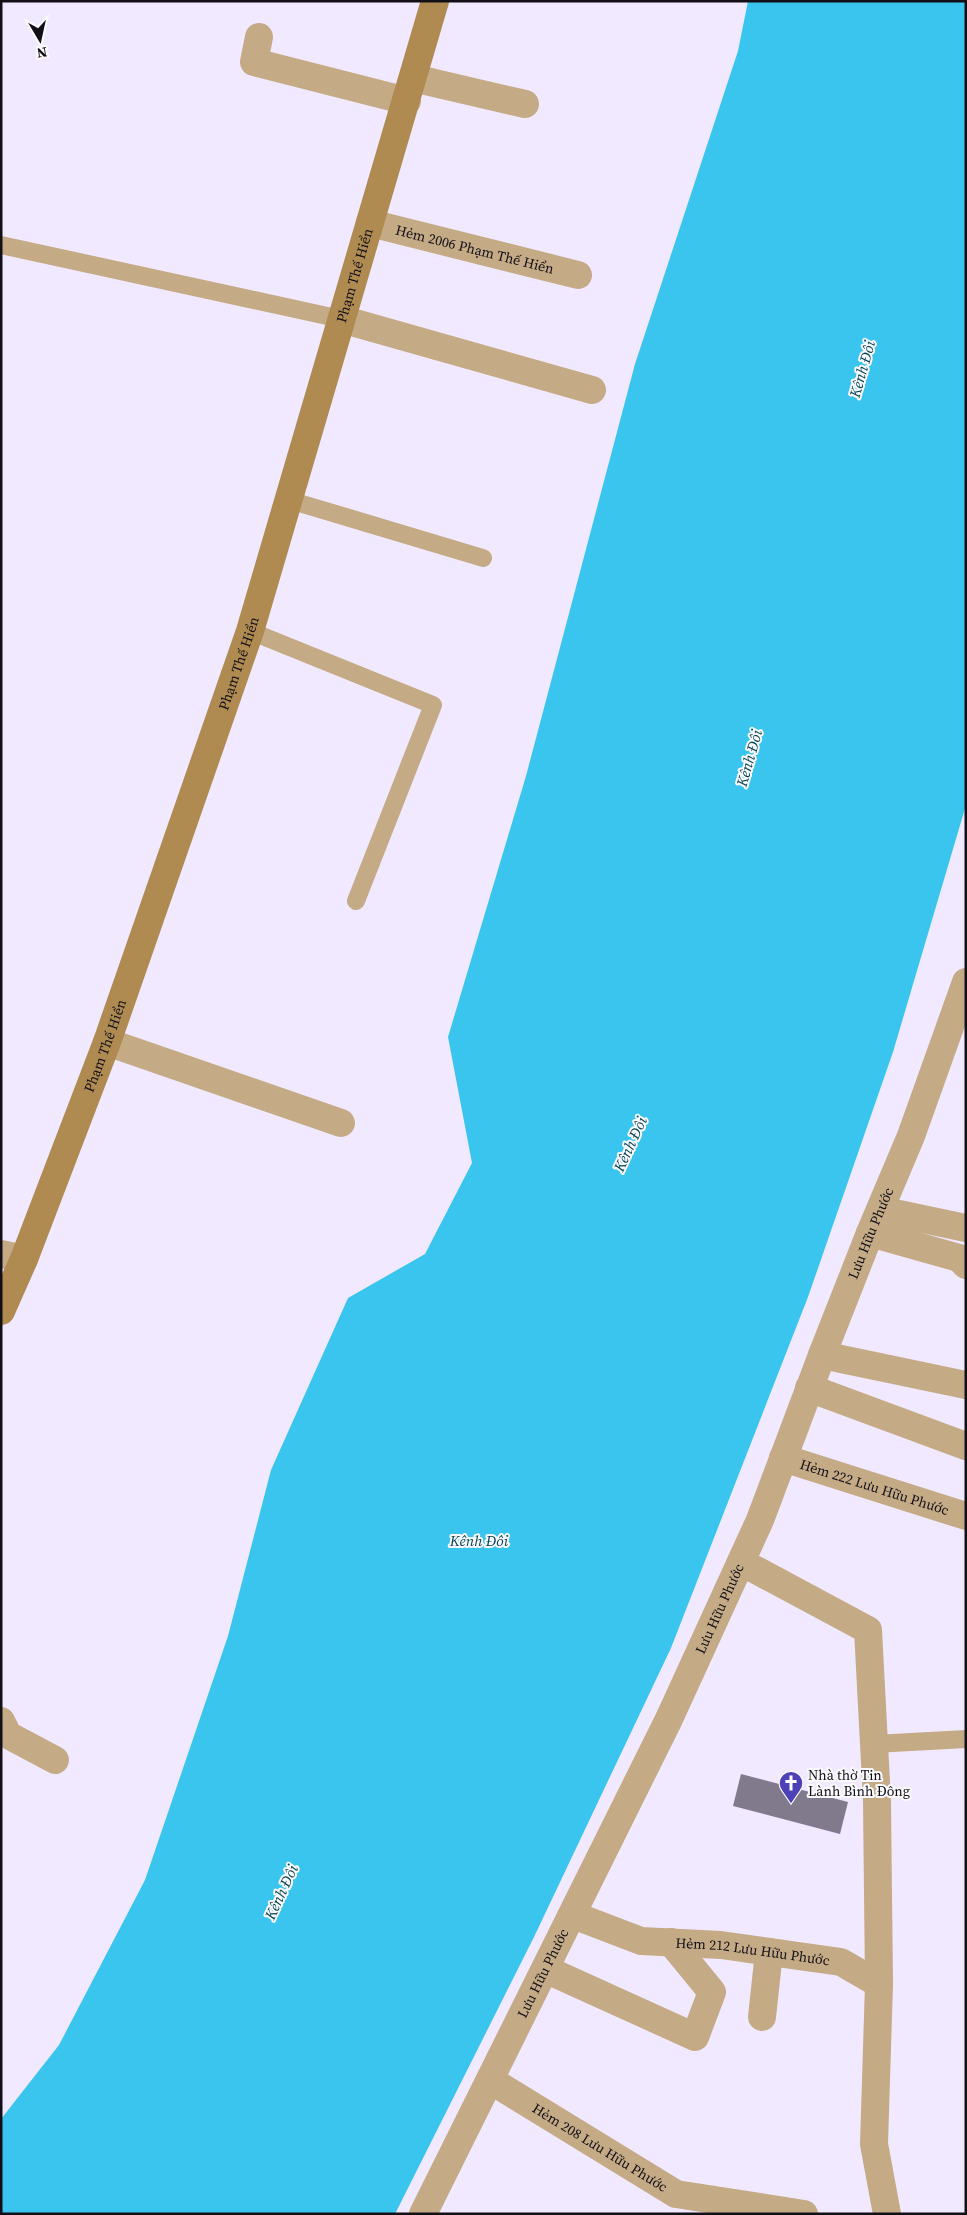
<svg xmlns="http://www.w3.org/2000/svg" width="967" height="2215" font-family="'Source Serif 4',serif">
  <rect width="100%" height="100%" fill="#f1e9ff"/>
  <path fill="#3ac5ef" d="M 748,1 L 966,1 L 966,805 L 893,1052 L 808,1297 L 671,1648 L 534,1937 L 395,2214 L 1,2214 L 1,2119 L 59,2045 L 145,1880 L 228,1636 L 271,1470 L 348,1298 L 425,1254 L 472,1163 L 448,1037 L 526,776 L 635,364 L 738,51 Z"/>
  <path fill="#817a8d" d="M 741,1774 L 848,1802 L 840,1834 L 733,1806 Z"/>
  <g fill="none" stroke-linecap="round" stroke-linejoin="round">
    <path stroke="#c4ab86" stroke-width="18" d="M 1,245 L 341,319
      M 289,500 L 483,558
      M 250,631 L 433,705 L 356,901
      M 874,1744 L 966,1739"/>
    <g stroke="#c4ab86" stroke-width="28">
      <path d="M 259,37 L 254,62 L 407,101"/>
      <path d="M 413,78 L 525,104"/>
      <path id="s1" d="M 370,223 L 578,275"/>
      <path d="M 341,319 L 592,390"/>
      <path d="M 107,1042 L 341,1123"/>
      <path d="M 880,1210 L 966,1228"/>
      <path d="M 870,1233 L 959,1258 L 966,1265"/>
      <path d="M 1,1254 L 24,1259"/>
      <path d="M 822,1355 L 966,1385"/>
      <path d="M 809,1388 L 966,1446"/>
      <path id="s2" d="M 783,1458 L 966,1516"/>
      <path d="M 741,1562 L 868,1630 L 877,1801 L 879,1984"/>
      <path d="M 1,1721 L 8,1735 L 55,1760"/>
      <path id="s3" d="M 573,1915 L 641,1941 L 721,1945 L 841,1962 L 879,1984 L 874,2144 L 887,2214"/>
      <path d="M 545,1969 L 695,2037 L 712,1992 L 671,1942"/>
      <path d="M 762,2017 L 769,1952"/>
      <path id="s4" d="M 490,2080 L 676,2194 L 804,2214"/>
    </g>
    <path stroke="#c4ab86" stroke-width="28" id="s5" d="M 423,2214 L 669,1719 L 760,1520 L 822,1355 L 870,1233 L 911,1136 L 966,982"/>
    <path stroke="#af8a51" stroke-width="28" id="s6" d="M 1,1311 L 24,1259 L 107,1042 L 250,631 L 435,1"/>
  </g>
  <defs>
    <g id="church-pin" transform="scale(1.25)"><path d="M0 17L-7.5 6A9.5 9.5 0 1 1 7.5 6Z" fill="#4c41b7" stroke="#fbfafe"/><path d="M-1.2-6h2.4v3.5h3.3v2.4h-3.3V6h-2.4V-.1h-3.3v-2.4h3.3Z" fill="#fff"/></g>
  </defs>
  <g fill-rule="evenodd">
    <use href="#church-pin" x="791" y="1783"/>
  </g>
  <g text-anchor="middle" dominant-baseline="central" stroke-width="4" stroke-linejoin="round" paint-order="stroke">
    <g font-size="14" fill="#120f16" stroke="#fbfafe">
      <text stroke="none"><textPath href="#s1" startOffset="108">Hẻm 2006 Phạm Thế Hiển</textPath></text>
      <text stroke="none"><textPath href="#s6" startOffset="1095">Phạm Thế Hiển</textPath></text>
      <text stroke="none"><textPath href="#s6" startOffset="690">Phạm Thế Hiển</textPath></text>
      <text stroke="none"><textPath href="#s6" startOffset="285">Phạm Thế Hiển</textPath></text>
      <text stroke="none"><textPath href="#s5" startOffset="1079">Lưu Hữu Phước</textPath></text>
      <text stroke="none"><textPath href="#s2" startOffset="96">Hẻm 222 Lưu Hữu Phước</textPath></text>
      <text stroke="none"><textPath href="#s5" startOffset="674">Lưu Hữu Phước</textPath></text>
      <text stroke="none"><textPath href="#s3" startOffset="185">Hẻm 212 Lưu Hữu Phước</textPath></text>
      <text stroke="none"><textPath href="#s5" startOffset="269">Lưu Hữu Phước</textPath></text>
      <text stroke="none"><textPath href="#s4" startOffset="129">Hẻm 208 Lưu Hữu Phước</textPath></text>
    </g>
    <g font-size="14" fill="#120f16" stroke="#fbfafe" text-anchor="start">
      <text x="808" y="1775">Nhà thờ Tin<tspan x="808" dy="16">Lành Bình Đông</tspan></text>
    </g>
    <g font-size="15" font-style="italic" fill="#054354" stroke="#fbfafe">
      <text transform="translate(862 369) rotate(-74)">Kênh Đôi</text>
      <text transform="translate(749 758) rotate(-74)">Kênh Đôi</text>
      <text transform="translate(630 1144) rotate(-65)">Kênh Đôi</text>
      <text x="479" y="1540">Kênh Đôi</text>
      <text transform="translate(281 1892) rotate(-65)">Kênh Đôi</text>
    </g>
  </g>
  <rect width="967" height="2215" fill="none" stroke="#120f16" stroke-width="5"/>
  <g transform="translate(40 40) rotate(171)" stroke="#fbfafe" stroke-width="4" paint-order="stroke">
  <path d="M0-4L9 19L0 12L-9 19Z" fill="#120f16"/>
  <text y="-8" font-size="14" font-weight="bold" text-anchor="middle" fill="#120f16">N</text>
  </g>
</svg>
